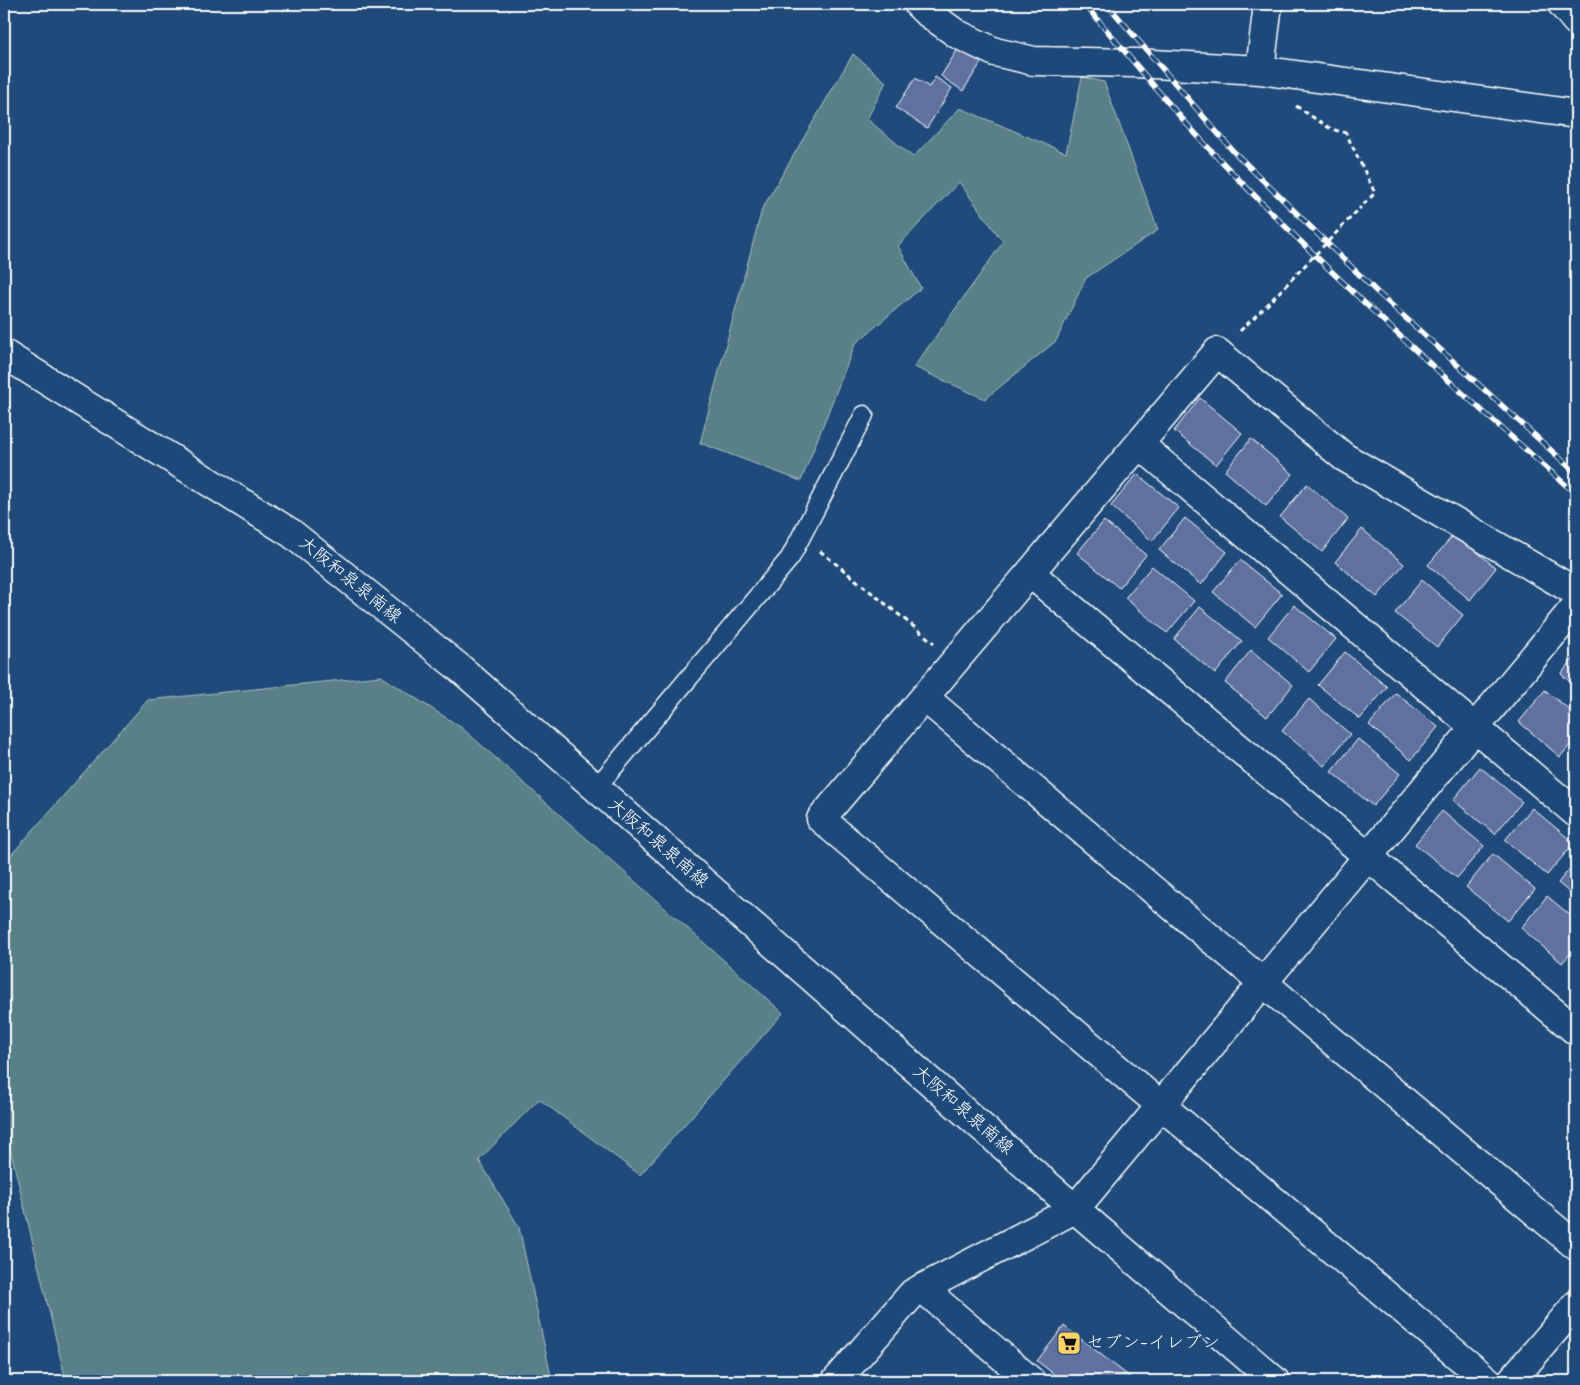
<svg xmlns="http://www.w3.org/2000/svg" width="1580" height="1385" font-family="Mynerve,'Klee One',sans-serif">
  <rect width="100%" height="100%" fill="#1f4a7a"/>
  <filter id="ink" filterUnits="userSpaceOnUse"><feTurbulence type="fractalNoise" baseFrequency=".02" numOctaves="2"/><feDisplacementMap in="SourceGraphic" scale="10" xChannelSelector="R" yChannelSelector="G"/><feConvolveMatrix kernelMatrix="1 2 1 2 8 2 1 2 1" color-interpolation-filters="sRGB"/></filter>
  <g filter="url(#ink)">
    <path fill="#598086" stroke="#acc0c2" d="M 853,54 L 886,82 L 867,119 L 913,157 L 960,108 L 1066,153 L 1082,77 L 1104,82 L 1158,230 L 1086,278 L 1056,341 L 985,399 L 914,367 L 1003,242 L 959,182 L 898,246 L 921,288 L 855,344 L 801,481 L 700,443 L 762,209 Z
      M 381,676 L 462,728 L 783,1013 L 640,1175 L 539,1099 L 479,1160 L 519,1227 L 552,1381 L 66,1381 L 4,1123 L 4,863 L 148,700 Z"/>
    <path fill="#6071a0" stroke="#fff" d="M 961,44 L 984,58 L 963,91 L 941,76 Z
      M 935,77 L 952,88 L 927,128 L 896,108 L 915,78 L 929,87 Z
      M 1200,398 L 1242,433 L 1216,465 L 1174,431 Z
      M 1251,439 L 1293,474 L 1266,506 L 1225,471 Z
      M 1137,474 L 1179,508 L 1152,541 L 1111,506 Z
      M 1307,484 L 1348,519 L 1322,552 L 1280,517 Z
      M 1185,518 L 1227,552 L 1201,585 L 1159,550 Z
      M 1104,521 L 1146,555 L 1119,588 L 1077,553 Z
      M 1362,529 L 1404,564 L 1377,597 L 1335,562 Z
      M 1455,533 L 1496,568 L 1470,600 L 1428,565 Z
      M 1240,560 L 1282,594 L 1255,627 L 1213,592 Z
      M 1152,566 L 1194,601 L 1167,633 L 1125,598 Z
      M 1422,580 L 1463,615 L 1437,647 L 1395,613 Z
      M 1294,605 L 1336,639 L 1309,672 L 1268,637 Z
      M 1200,607 L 1242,641 L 1215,674 L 1174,639 Z
      M 1251,650 L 1293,685 L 1267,717 L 1225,683 Z
      M 1345,652 L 1387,687 L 1360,719 L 1318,685 Z
      M 1576,655 L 1576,687 L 1561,674 Z
      M 1545,690 L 1576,715 L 1576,738 L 1560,757 L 1519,722 Z
      M 1396,693 L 1438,727 L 1411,760 L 1369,725 Z
      M 1309,699 L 1350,734 L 1324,766 L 1282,731 Z
      M 1358,739 L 1400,774 L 1373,806 L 1331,772 Z
      M 1480,767 L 1522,802 L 1495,834 L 1453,800 Z
      M 1532,808 L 1574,843 L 1547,875 L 1505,840 Z
      M 1442,811 L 1484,846 L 1457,878 L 1415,844 Z
      M 1493,854 L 1535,889 L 1508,921 L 1466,887 Z
      M 1576,861 L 1576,898 L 1558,883 Z
      M 1547,896 L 1576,920 L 1576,947 L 1562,963 L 1521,928 Z
      M 1064,1326 L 1135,1381 L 1063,1381 L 1037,1361 Z"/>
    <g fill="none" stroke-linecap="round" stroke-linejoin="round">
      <g stroke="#fff" stroke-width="21">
        <path id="service" d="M 596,788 L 790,558 L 864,415"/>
      </g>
      <g stroke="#fff" stroke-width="31">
        <path id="minor" d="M 918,4 L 925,11 L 957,34 L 995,52 L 1034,61 L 1135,63 L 1260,70 L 1576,114
          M 1562,4 L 1576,21
          M 1260,70 L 1268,4
          M 1139,444 L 1576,813
          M 1030,573 L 1576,1031
          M 925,698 L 1576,1246
          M 1075,1209 L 1576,606
          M 922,1288 L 1031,1381
          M 1488,1381 L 821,819 L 1217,352 L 1344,457 L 1576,592
          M 1511,1381 L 1576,1305"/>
      </g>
      <g stroke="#fff" stroke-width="31">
        <path id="tertiary" d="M 836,1381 L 913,1293 L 1075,1209"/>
      </g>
      <g stroke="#fff" stroke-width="31">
        <path id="primary" d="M 4,354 L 291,533 L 462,670 L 1075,1209 L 1275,1381"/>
      </g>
      <path stroke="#fff" stroke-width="3" stroke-dasharray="5 4" stroke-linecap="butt" d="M 1296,106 L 1331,129 L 1346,133 L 1375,193 L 1359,209
        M 1240,331 L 1266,306
        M 820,551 L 934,643"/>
      <use href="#service" stroke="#1f4a7a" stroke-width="18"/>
      <use href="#minor" stroke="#1f4a7a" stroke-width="28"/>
      <use href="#tertiary" stroke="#1f4a7a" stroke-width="28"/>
      <use href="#primary" stroke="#1f4a7a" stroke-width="28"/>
      <g stroke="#fff" stroke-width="5.5">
        <path id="rail" d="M 1084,4 C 1129,55 1171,109 1218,158 C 1331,276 1453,386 1576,494
          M 1107,4 L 1233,151 L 1376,291 L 1576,473"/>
      </g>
      <use href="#rail" stroke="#1f4a7a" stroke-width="4" stroke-dasharray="11" stroke-linecap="butt"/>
      <path stroke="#fff" stroke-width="3" stroke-dasharray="5 4" stroke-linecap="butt" d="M 1266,306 L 1359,209"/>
    </g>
  </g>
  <defs>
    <g id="supermarket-square" transform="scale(1.25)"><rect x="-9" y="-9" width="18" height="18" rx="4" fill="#ffd166" stroke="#1f4a7a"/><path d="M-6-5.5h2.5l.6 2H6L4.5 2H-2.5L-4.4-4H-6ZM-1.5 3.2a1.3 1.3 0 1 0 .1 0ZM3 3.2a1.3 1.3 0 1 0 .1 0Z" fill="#111"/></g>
  </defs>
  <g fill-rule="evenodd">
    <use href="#supermarket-square" x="1069" y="1343"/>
  </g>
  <g text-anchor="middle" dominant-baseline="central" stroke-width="4.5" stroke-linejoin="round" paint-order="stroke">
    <g font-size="18" fill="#fff" stroke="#1f4a7a">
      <text transform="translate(350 580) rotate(39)">大阪和泉泉南線</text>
      <text transform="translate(658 843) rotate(41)">大阪和泉泉南線</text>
      <text transform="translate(963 1110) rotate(41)">大阪和泉泉南線</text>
    </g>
    <g font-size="18" fill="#fff" stroke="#1f4a7a" text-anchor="start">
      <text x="1086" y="1343">セブン-イレブン</text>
    </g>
  </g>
  <rect width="1580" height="1385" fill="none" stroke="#1f4a7a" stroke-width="20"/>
  <rect x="10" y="10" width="1560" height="1365" fill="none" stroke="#fff" stroke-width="2" filter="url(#ink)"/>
</svg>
